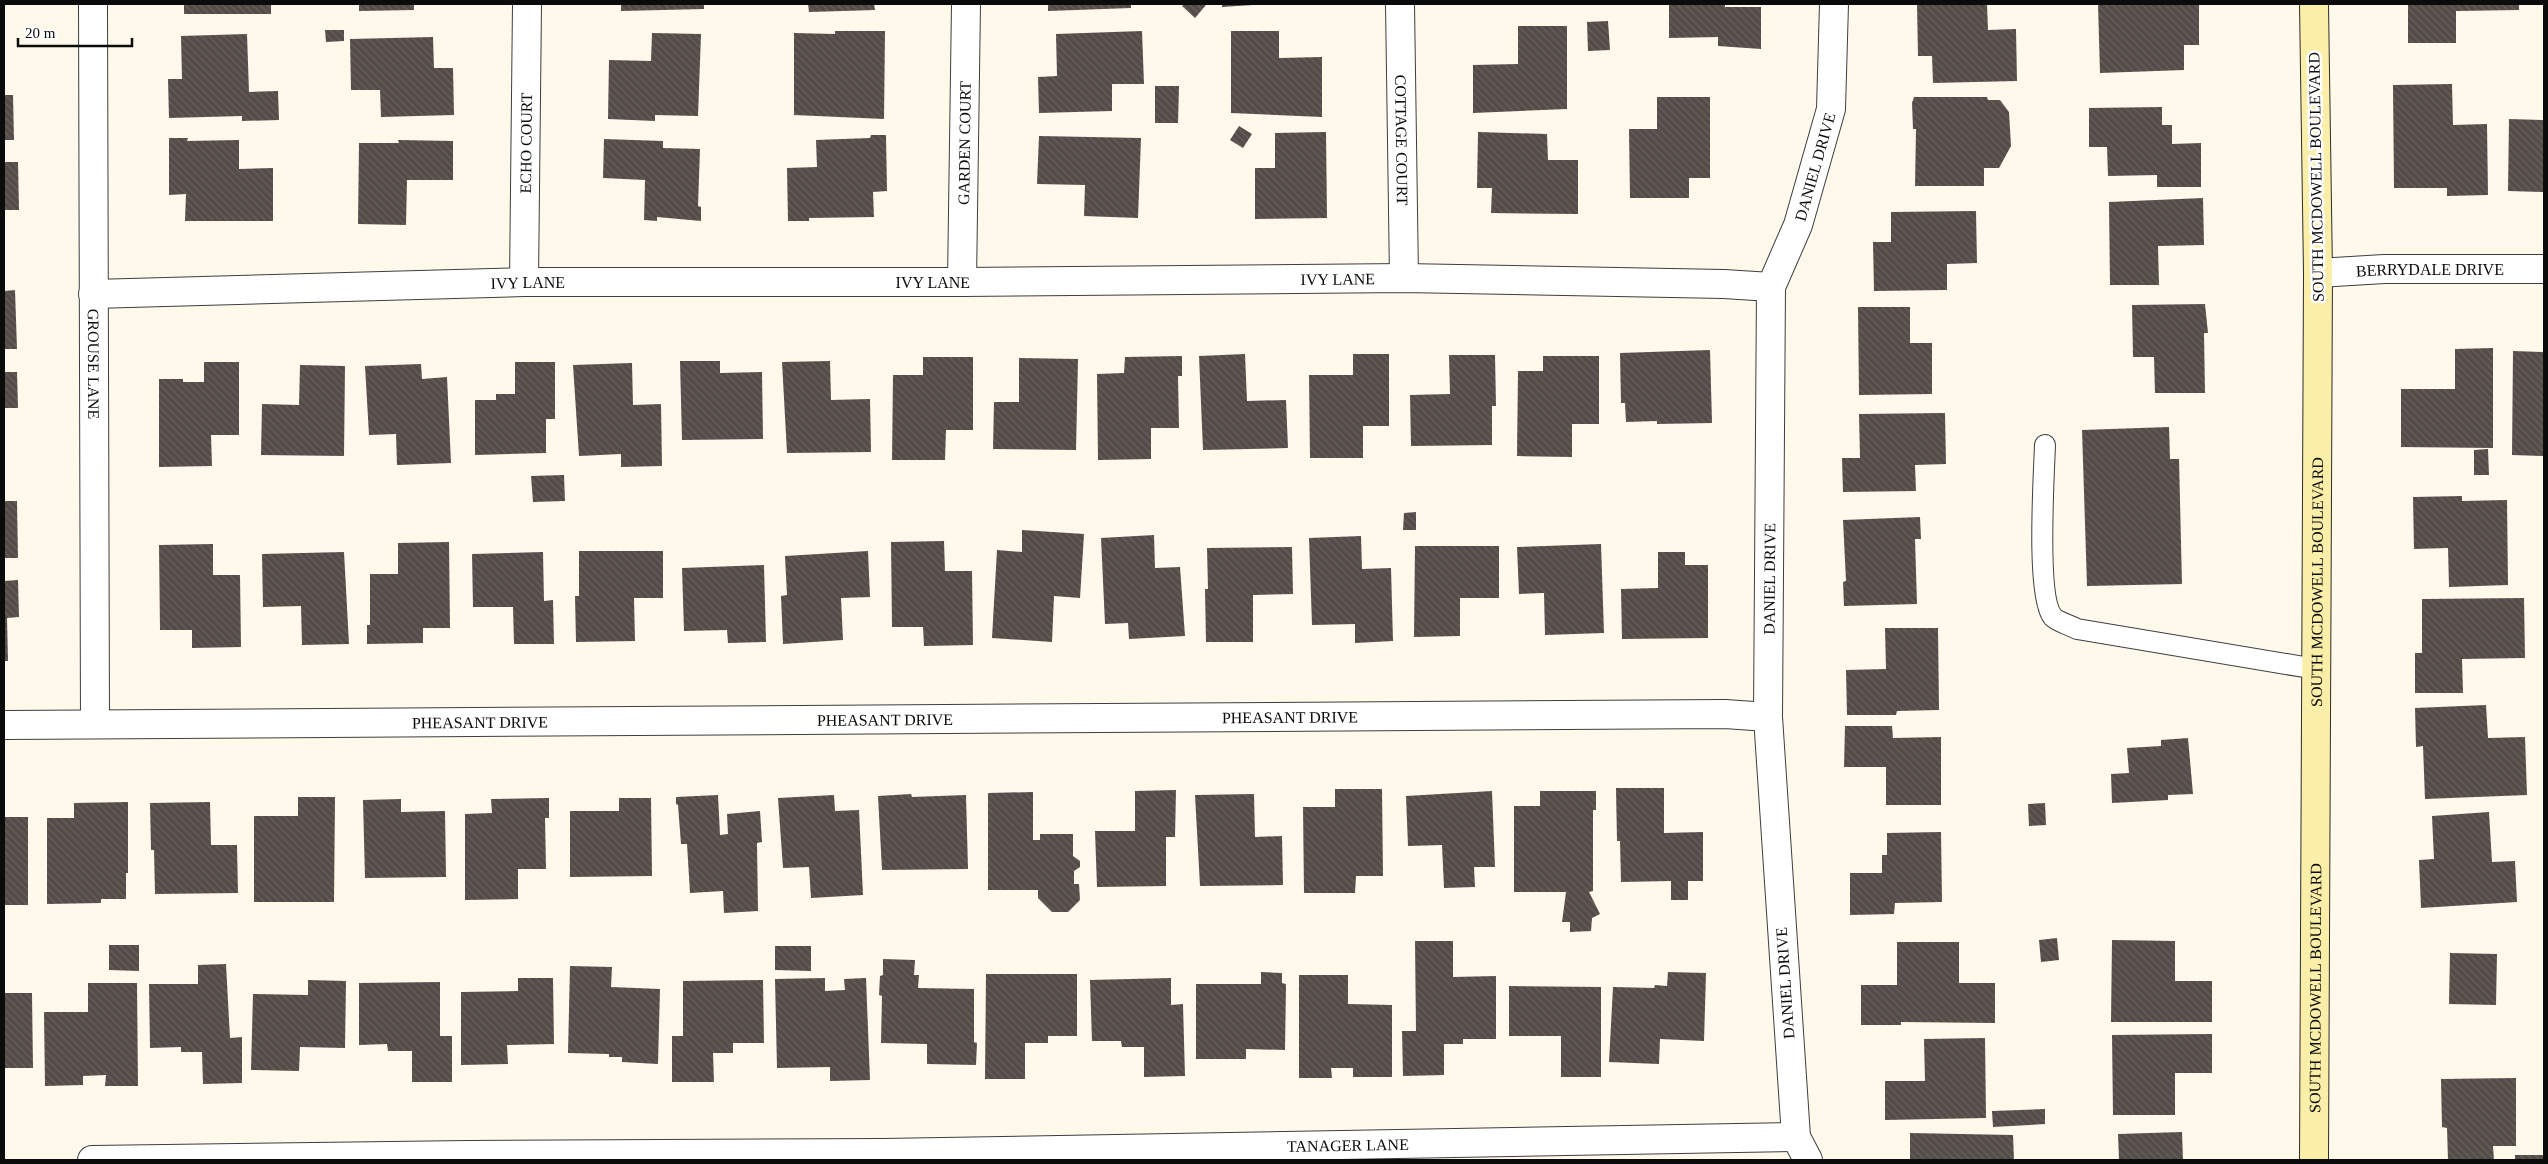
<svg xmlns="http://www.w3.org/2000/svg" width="2548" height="1164" font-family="Georgia,serif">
  <defs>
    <pattern id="building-back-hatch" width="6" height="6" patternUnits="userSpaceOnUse" patternTransform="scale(1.25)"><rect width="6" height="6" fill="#534c48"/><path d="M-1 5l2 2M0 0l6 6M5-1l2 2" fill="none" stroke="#67615e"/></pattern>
  </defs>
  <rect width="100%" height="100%" fill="#fef9ea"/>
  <path fill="url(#building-back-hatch)" d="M 184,4 L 271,4 L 271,14 L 184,14 Z
    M 359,4 L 414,4 L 414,10 L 359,11 Z
    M 621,4 L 704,4 L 704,9 L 621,11 Z
    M 808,4 L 874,4 L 875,10 L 809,12 Z
    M 1048,4 L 1131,4 L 1131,8 L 1048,11 Z
    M 1184,4 L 1204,4 L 1206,5 L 1195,18 L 1182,6 Z
    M 1222,4 L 1253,4 L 1253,5 L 1222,7 Z
    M 1669,4 L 1725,4 L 1725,7 L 1761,7 L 1761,49 L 1718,46 L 1718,37 L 1669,38 Z
    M 1917,4 L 1987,4 L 1988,30 L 2016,29 L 2017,81 L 1933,83 L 1932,56 L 1918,56 Z
    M 2098,4 L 2199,4 L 2199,45 L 2184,45 L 2184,70 L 2100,73 Z
    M 2408,4 L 2519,4 L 2519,10 L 2456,11 L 2456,43 L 2408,43 Z
    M 1608,21 L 1610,50 L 1588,51 L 1587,22 Z
    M 1518,26 L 1567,26 L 1567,109 L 1473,113 L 1473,65 L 1518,64 Z
    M 325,30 L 344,30 L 344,41 L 326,42 Z
    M 835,31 L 885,31 L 884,119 L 794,115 L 794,33 L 835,34 Z
    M 1142,31 L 1144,84 L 1112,84 L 1112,111 L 1039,113 L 1038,77 L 1057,76 L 1056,34 Z
    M 1231,31 L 1279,31 L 1279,58 L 1322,57 L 1322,117 L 1231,113 Z
    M 652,33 L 701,34 L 698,116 L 655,115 L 655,121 L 608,119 L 609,60 L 651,61 Z
    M 247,34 L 249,92 L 278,91 L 279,120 L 242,121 L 242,116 L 169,118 L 168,79 L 182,79 L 181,36 Z
    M 433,37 L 434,68 L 453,68 L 454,115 L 381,117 L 380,90 L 351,90 L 350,39 Z
    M 2452,84 L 2453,125 L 2487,124 L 2488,195 L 2447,196 L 2447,188 L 2394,188 L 2393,85 Z
    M 1155,86 L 1179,86 L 1178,123 L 1155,123 Z
    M 4,95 L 13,95 L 14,140 L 4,140 Z
    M 1657,97 L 1710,97 L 1710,178 L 1689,178 L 1689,198 L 1630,198 L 1629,129 L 1657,129 Z
    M 1914,97 L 1987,97 L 1988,100 L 2000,100 L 2009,112 L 2011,146 L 1999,168 L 1984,168 L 1984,186 L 1915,186 L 1916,129 L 1913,129 L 1912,103 Z
    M 2162,107 L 2162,125 L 2172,125 L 2172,144 L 2201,143 L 2201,187 L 2157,187 L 2157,175 L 2108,176 L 2107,147 L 2089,147 L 2089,108 Z
    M 2509,119 L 2544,120 L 2544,192 L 2508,191 Z
    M 1239,126 L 1252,134 L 1243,148 L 1230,140 Z
    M 1326,132 L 1327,218 L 1255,219 L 1255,168 L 1275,168 L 1275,133 Z
    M 1478,132 L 1547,134 L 1548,160 L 1578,160 L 1578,214 L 1491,213 L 1492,188 L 1477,188 Z
    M 871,135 L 886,135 L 887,191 L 873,192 L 874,217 L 809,218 L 809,221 L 788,221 L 787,168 L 817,167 L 816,140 L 870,138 Z
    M 1039,136 L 1141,138 L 1138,218 L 1084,216 L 1085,185 L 1037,184 Z
    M 169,138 L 188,138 L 187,141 L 239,140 L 239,169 L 273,168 L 273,221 L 185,221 L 186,194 L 169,195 Z
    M 604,139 L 663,141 L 663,148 L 700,149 L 698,206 L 701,207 L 701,221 L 657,217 L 657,221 L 644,220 L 645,180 L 603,178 Z
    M 398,140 L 453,141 L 453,180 L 407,180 L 406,225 L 358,224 L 359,143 L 399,143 Z
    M 4,162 L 18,162 L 19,210 L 4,210 Z
    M 2203,198 L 2204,245 L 2158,246 L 2159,285 L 2110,285 L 2109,202 Z
    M 1976,211 L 1977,263 L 1947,264 L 1947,290 L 1874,291 L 1873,242 L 1891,242 L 1891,212 Z
    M 15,290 L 17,349 L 4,349 L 4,291 Z
    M 2205,304 L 2208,333 L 2204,333 L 2205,393 L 2155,393 L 2154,357 L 2133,357 L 2132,305 Z
    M 1858,307 L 1910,307 L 1910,343 L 1932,343 L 1932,394 L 1859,395 Z
    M 2493,348 L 2493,448 L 2401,447 L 2401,389 L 2455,389 L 2455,349 Z
    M 1710,350 L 1712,423 L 1657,424 L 1657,421 L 1626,422 L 1625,403 L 1621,403 L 1620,353 Z
    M 2513,351 L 2544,352 L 2544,456 L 2512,455 Z
    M 1245,354 L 1247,401 L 1286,400 L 1288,448 L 1203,450 L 1199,356 Z
    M 1353,354 L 1389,354 L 1389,426 L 1363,426 L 1363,458 L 1310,458 L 1309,375 L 1353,375 Z
    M 1449,355 L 1495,355 L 1496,406 L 1492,406 L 1492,445 L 1411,446 L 1410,395 L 1450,394 Z
    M 1182,356 L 1182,376 L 1178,376 L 1179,428 L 1151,428 L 1151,459 L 1098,460 L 1097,374 L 1124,373 L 1125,357 Z
    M 1543,356 L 1599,356 L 1599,424 L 1572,424 L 1572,457 L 1517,456 L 1518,371 L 1543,371 Z
    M 923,357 L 973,357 L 973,430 L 946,430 L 945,460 L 892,460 L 893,375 L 923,375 Z
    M 1019,358 L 1078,359 L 1076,450 L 993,449 L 994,402 L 1019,402 Z
    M 680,361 L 720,361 L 720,373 L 762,372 L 763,439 L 682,440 Z
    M 830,361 L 831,400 L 870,399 L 871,452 L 787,453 L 782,362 Z
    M 204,362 L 239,362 L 239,435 L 211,435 L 212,466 L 159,467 L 159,379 L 183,379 L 183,382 L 204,382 Z
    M 515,362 L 555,362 L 555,419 L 546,419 L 546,453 L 475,455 L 475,400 L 496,400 L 496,394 L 515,394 Z
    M 632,363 L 633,405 L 661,404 L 662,466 L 621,467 L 621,454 L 579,456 L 573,365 Z
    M 421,364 L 422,379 L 447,377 L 451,463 L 397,465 L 396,434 L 369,435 L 365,366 Z
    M 300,365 L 345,366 L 344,456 L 261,455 L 262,404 L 299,405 Z
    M 4,372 L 17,372 L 18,408 L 4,408 Z
    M 1945,413 L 1946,464 L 1915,465 L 1916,491 L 1843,492 L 1842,458 L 1860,458 L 1859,414 Z
    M 2169,427 L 2170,459 L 2179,459 L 2182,584 L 2087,586 L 2082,430 Z
    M 2488,449 L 2489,475 L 2474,475 L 2474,450 Z
    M 564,475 L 565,501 L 533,502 L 531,476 Z
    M 2462,496 L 2462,501 L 2507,500 L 2508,585 L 2449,587 L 2448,548 L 2414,549 L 2413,497 Z
    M 4,501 L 17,501 L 18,558 L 4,558 Z
    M 1416,512 L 1416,530 L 1403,530 L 1404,513 Z
    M 1920,517 L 1921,539 L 1915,539 L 1917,604 L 1844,606 L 1843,582 L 1846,581 L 1843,520 Z
    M 1022,530 L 1084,534 L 1080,598 L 1054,596 L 1052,642 L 992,638 L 997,550 L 1022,552 Z
    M 1154,535 L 1155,568 L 1180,567 L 1185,636 L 1129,639 L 1128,623 L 1105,624 L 1101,538 Z
    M 1361,536 L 1362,569 L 1391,568 L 1393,641 L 1355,643 L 1355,624 L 1312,625 L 1309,538 Z
    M 944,541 L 945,571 L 972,571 L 973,645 L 924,646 L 923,627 L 892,627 L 891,542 Z
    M 449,542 L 450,628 L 423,628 L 423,643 L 367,644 L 367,625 L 370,625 L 370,574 L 398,574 L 398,543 Z
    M 213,544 L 213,575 L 240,575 L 241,647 L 192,648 L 192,630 L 160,630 L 159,545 Z
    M 1601,544 L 1604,633 L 1545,635 L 1544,593 L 1519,594 L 1517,547 Z
    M 1415,546 L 1499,546 L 1499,598 L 1460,598 L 1460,636 L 1414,637 Z
    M 1292,547 L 1293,594 L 1253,595 L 1253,642 L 1206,642 L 1205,589 L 1208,589 L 1207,548 Z
    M 579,551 L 663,551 L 663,598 L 634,598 L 635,641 L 576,642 L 575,596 L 579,596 Z
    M 868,551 L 870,597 L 841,598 L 843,640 L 783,644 L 781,596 L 787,595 L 785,556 Z
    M 344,552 L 349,644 L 302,645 L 301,606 L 263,607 L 262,554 Z
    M 543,552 L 544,601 L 553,600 L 554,644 L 514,644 L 513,607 L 473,607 L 472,554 Z
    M 1658,552 L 1685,552 L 1685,565 L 1708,565 L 1708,638 L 1622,639 L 1621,589 L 1658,588 Z
    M 764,565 L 766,642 L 728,643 L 727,630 L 684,631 L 682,568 Z
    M 18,580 L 19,617 L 7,618 L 8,661 L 4,661 L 4,581 Z
    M 2524,598 L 2525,658 L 2462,659 L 2463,693 L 2415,693 L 2415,653 L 2422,653 L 2422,599 Z
    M 1885,628 L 1938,628 L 1939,710 L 1897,711 L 1896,715 L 1847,715 L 1846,670 L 1886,669 Z
    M 2486,705 L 2488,738 L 2525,737 L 2527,795 L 2425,799 L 2423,746 L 2416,747 L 2415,708 Z
    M 1845,726 L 1892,726 L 1893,738 L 1941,737 L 1941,805 L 1886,805 L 1886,767 L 1844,767 Z
    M 2188,738 L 2193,794 L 2168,795 L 2168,800 L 2112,803 L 2111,774 L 2129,773 L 2127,748 L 2161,746 L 2161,740 Z
    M 1616,788 L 1664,788 L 1664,833 L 1703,832 L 1703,881 L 1688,881 L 1688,900 L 1671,900 L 1671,881 L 1621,882 L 1620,841 L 1617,841 Z
    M 1335,789 L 1382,789 L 1383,876 L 1356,876 L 1355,893 L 1304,893 L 1303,807 L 1335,807 Z
    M 1176,790 L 1175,837 L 1166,837 L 1166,886 L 1097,887 L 1095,831 L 1135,831 L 1135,791 Z
    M 1492,791 L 1495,867 L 1474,867 L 1475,887 L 1444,888 L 1442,845 L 1408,846 L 1406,796 Z
    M 1540,791 L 1596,791 L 1596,810 L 1593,810 L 1593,891 L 1589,892 L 1600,914 L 1592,918 L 1591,931 L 1570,932 L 1570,922 L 1562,922 L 1566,892 L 1514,892 L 1514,806 L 1540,806 Z
    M 1033,792 L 1033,840 L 1040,840 L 1040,834 L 1073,834 L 1073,856 L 1080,861 L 1080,867 L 1074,871 L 1074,884 L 1079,884 L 1080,900 L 1068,912 L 1052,912 L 1038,898 L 1038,890 L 988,890 L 988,793 Z
    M 911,794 L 912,797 L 966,795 L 968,869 L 882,870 L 878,796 Z
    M 1254,794 L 1255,837 L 1282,836 L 1283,885 L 1200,886 L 1195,795 Z
    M 718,795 L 720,835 L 728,834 L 727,814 L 760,811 L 762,842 L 757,843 L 758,911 L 724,913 L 723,891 L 690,893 L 687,844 L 681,844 L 678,805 L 676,804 L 676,797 Z
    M 834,795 L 835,811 L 859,810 L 863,895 L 811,898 L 809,867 L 783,868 L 778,798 Z
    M 298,797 L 335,797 L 334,902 L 254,902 L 254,816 L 298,816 Z
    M 549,798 L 549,818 L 545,818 L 546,869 L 518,869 L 518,899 L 465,900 L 465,814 L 492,813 L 491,799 Z
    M 619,798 L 651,798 L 652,876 L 570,877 L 570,811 L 619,811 Z
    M 401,799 L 401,812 L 445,811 L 446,877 L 365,878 L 363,800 Z
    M 128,802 L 128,873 L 126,873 L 126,899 L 101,899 L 101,903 L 47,904 L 47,818 L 74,818 L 74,803 Z
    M 210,802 L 211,845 L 237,845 L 238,893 L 155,894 L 154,850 L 151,850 L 150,803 Z
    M 2045,803 L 2046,825 L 2029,826 L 2028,804 Z
    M 2489,812 L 2492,862 L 2515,861 L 2517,902 L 2421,908 L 2419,860 L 2434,859 L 2432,816 Z
    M 4,817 L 28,817 L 28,905 L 4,905 Z
    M 1941,832 L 1942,902 L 1895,903 L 1894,914 L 1850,915 L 1850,873 L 1882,873 L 1882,855 L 1887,855 L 1887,833 Z
    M 2057,938 L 2059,960 L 2041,962 L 2039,940 Z
    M 2112,940 L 2175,941 L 2175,981 L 2212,981 L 2212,1022 L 2111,1022 Z
    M 1415,941 L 1453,941 L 1453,977 L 1496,976 L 1496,1039 L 1463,1039 L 1463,1044 L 1444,1044 L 1444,1075 L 1403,1076 L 1402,1031 L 1416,1031 Z
    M 1897,942 L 1959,942 L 1959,983 L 1995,983 L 1995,1023 L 1901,1022 L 1901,1025 L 1861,1025 L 1861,985 L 1897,985 Z
    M 109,945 L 139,945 L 139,971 L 109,970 Z
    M 775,946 L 811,946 L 811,971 L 775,970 Z
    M 2450,953 L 2497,954 L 2496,1005 L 2449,1004 Z
    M 883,959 L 915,960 L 914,975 L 919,975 L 918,988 L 974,989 L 974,1042 L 977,1043 L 976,1065 L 927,1064 L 927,1044 L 881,1043 L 882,996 L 879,995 L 880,976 L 883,975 Z
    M 226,964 L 230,1038 L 242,1037 L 242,1083 L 203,1084 L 202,1052 L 181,1052 L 181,1047 L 150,1048 L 149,984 L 198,984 L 198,965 Z
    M 570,966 L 612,967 L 611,987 L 660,989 L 658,1064 L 622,1062 L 622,1057 L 609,1057 L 609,1054 L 568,1053 Z
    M 1261,972 L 1282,973 L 1282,983 L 1286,984 L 1285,1050 L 1246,1049 L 1246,1059 L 1196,1059 L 1196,984 L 1261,984 Z
    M 1668,972 L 1706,973 L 1704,1041 L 1660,1039 L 1659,1064 L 1609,1062 L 1613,987 L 1654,988 L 1655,985 L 1667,986 Z
    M 986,974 L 1077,974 L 1077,1036 L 1048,1036 L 1048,1043 L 1025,1043 L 1025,1079 L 985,1079 Z
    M 1299,975 L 1348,975 L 1348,1004 L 1392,1005 L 1392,1077 L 1353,1077 L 1353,1068 L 1331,1068 L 1332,1078 L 1299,1078 Z
    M 518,978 L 553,978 L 554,1044 L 507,1045 L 508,1064 L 461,1065 L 461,992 L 518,991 Z
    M 825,978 L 825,991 L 845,990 L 844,979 L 866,978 L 870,1080 L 830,1081 L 830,1067 L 777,1068 L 775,979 Z
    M 1171,978 L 1171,1005 L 1183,1004 L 1185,1076 L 1144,1077 L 1144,1047 L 1122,1047 L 1121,1041 L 1092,1041 L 1090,980 Z
    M 308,980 L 346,981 L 345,1048 L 300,1047 L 299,1071 L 251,1070 L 253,994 L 308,995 Z
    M 763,980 L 764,1043 L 733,1043 L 733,1053 L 713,1053 L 714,1082 L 672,1082 L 672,1036 L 683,1036 L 683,981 Z
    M 440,982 L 440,1036 L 452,1036 L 452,1082 L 412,1082 L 412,1051 L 388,1051 L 387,1044 L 359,1045 L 359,983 Z
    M 88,983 L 137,983 L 138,1086 L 105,1086 L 106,1075 L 83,1076 L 83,1085 L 45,1086 L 44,1012 L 88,1012 Z
    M 1509,986 L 1601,987 L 1601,1077 L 1561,1077 L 1561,1036 L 1509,1036 Z
    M 4,993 L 32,993 L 33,1068 L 4,1068 Z
    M 2212,1034 L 2212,1073 L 2175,1073 L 2175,1115 L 2113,1115 L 2112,1035 Z
    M 1985,1038 L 1986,1118 L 1885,1120 L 1885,1081 L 1925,1081 L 1924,1039 Z
    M 2516,1078 L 2516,1146 L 2493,1146 L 2494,1160 L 2448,1160 L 2447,1128 L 2442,1127 L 2441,1079 Z
    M 2045,1109 L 2045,1124 L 1993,1127 L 1992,1111 Z
    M 2182,1132 L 2183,1160 L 2119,1160 L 2118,1134 Z
    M 1910,1133 L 2013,1135 L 2014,1160 L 1910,1160 Z
    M 2515,1155 L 2544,1155 L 2544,1160 L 2515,1160 Z"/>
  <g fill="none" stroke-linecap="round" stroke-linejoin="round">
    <g stroke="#3e3e3e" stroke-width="22">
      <path id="lane" d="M 2045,445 C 2044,474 2036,598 2053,617 C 2058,622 2070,625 2077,629 L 2316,669"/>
    </g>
    <g stroke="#3e3e3e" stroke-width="30">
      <g id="street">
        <path id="s1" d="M 93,4 L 95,723"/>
        <path id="s2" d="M 1400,4 L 1404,278"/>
        <path id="s3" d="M 2318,273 L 2384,269 L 2544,269"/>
        <path id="s4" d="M 524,282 L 527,4"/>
        <path id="s5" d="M 962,282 L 966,4"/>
        <path id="s6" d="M 93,294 L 524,282 L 962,282 L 1404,278 L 1724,284 L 1771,287"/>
        <path id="s7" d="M 4,725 L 1725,714 L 1768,717"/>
        <path id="s8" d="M 92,1160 L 468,1155 L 883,1153 L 1796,1137"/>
        <path id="s9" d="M 1808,1160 L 1796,1137 L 1768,717 L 1771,287 L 1798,225 L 1831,109 L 1834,4"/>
      </g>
    </g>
    <g stroke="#2d2d2d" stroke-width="30">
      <g id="secondary">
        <path id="s10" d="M 2314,1160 L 2318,273 L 2314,4"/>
      </g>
    </g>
    <use href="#lane" stroke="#fff" stroke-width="20"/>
    <use href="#street" stroke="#fff" stroke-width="28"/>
    <use href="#secondary" stroke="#fbeea8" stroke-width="28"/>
  </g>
  <g text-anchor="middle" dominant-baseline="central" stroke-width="5" stroke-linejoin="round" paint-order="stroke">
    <g font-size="16" fill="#0b0b0b" stroke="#fff">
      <text stroke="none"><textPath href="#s2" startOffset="136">COTTAGE COURT</textPath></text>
      <text stroke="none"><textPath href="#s4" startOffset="139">ECHO COURT</textPath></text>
      <text stroke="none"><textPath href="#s5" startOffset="139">GARDEN COURT</textPath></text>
      <text stroke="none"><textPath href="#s9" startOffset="1005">DANIEL DRIVE</textPath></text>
      <text transform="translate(2316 177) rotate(-91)">SOUTH MCDOWELL BOULEVARD</text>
      <text stroke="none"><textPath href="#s3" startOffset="112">BERRYDALE DRIVE</textPath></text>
      <text stroke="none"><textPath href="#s6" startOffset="1245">IVY LANE</textPath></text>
      <text stroke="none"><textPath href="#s6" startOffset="840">IVY LANE</textPath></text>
      <text stroke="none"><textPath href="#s6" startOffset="435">IVY LANE</textPath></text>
      <text stroke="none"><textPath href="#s1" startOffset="360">GROUSE LANE</textPath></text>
      <text stroke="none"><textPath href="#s9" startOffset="585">DANIEL DRIVE</textPath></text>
      <text stroke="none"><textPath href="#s10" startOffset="578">SOUTH MCDOWELL BOULEVARD</textPath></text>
      <text stroke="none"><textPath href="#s7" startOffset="1286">PHEASANT DRIVE</textPath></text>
      <text stroke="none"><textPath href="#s7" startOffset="881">PHEASANT DRIVE</textPath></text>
      <text stroke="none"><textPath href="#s7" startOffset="476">PHEASANT DRIVE</textPath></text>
      <text transform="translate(1785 983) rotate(-94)">DANIEL DRIVE</text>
      <text stroke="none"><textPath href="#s10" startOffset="172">SOUTH MCDOWELL BOULEVARD</textPath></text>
      <text stroke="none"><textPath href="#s8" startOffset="1256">TANAGER LANE</textPath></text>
    </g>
  </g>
  <rect width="2548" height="1164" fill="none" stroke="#0b0b0b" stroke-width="10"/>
  <path d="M18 38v8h114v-8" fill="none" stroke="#0b0b0b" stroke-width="2.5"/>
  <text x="25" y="38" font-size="15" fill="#0b0b0b" stroke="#ffffff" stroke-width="4" paint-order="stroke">20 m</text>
</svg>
